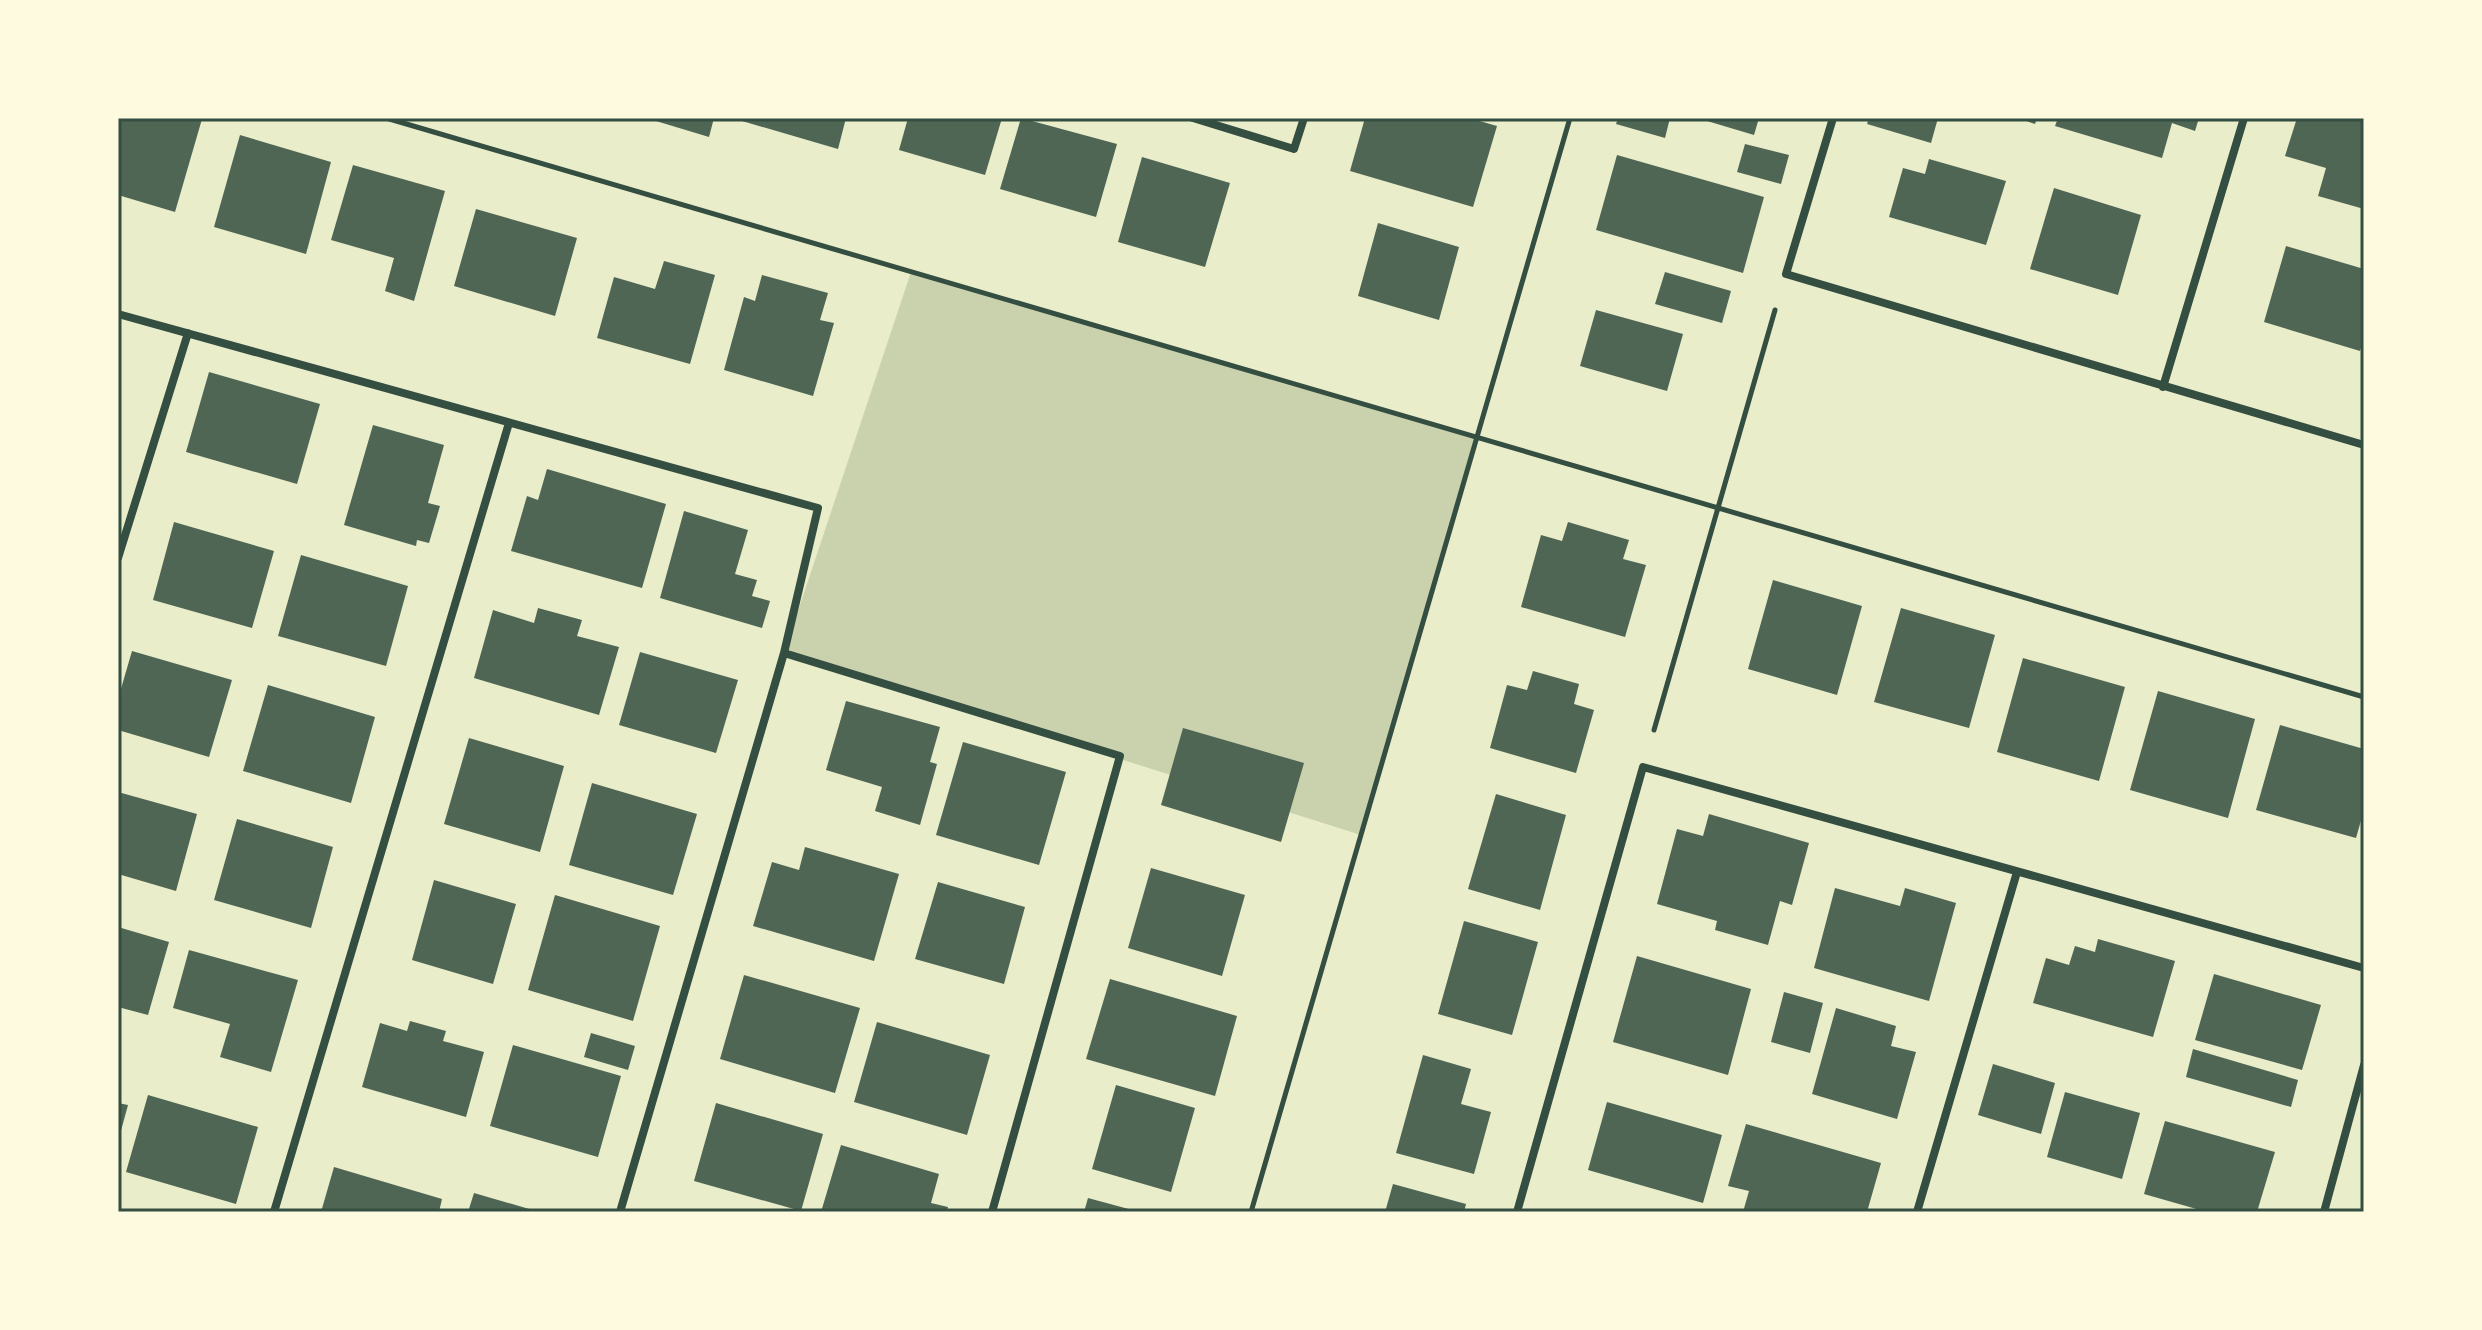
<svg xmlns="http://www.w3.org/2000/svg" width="2482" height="1330" font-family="Figtree,sans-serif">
  <rect width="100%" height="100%" fill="#e9edc9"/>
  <path fill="#cad2ad" d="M 911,272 L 1477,437 L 1361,835 L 784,653 Z"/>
  <path fill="#4f6655" d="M 118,118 L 202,119 L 175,212 L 118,195 Z
    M 646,118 L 714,118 L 709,137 Z
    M 743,118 L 846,118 L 838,149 L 742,121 Z
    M 908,118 L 1002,118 L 985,175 L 899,150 Z
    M 1021,118 L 1117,144 L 1096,217 L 1000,189 Z
    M 1365,118 L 1469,118 L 1497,126 L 1473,207 L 1350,171 Z
    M 1618,118 L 1670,118 L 1665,138 L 1616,124 Z
    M 1697,118 L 1759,118 L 1754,135 Z
    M 1869,118 L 1938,118 L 1931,143 L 1867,124 Z
    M 2018,118 L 2037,118 L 2035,124 Z
    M 2058,118 L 2199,118 L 2195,131 L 2172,123 L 2162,158 L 2055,126 Z
    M 2297,118 L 2364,118 L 2364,209 L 2318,196 L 2326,168 L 2285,156 Z
    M 240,135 L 331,162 L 306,254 L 214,227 Z
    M 1745,144 L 1789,155 L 1781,184 L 1737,172 Z
    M 1617,155 L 1764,197 L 1743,273 L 1596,230 Z
    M 1142,157 L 1230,183 L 1205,267 L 1118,242 Z
    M 1929,159 L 2006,181 L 1986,245 L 1889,217 L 1903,168 L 1925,174 Z
    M 353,165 L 445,191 L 414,301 L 385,291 L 394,258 L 331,240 Z
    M 2054,188 L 2141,215 L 2118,295 L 2030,269 Z
    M 476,209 L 577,238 L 555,316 L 454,286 Z
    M 1378,223 L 1459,247 L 1439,320 L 1358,296 Z
    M 2286,246 L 2364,269 L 2364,339 L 2360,351 L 2264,322 Z
    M 664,261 L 715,275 L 690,364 L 597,338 L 614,277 L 655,289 Z
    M 1665,272 L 1731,291 L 1722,323 L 1655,304 Z
    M 762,275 L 828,293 L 820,320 L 834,323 L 813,396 L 724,370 L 744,297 L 755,301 Z
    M 1596,310 L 1683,334 L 1667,391 L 1580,366 Z
    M 209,372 L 320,404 L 297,484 L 186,452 Z
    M 373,425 L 444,445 L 428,503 L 440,506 L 429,543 L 417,540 L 416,546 L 344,525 Z
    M 547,469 L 666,504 L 642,588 L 511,551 L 527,496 L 538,500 Z
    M 684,511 L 748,530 L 735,574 L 757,580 L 752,596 L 770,601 L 762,628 L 660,598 Z
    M 174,522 L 274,551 L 252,628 L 153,600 Z
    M 1568,522 L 1629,540 L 1623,559 L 1646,565 L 1625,637 L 1521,607 L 1541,535 L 1562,541 Z
    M 301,555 L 408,586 L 386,666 L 278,636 Z
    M 1773,580 L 1862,606 L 1837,695 L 1748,669 Z
    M 538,608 L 582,620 L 577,636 L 619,647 L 599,715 L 474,678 L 493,610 L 534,623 Z
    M 1901,608 L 1995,635 L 1969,728 L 1874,702 Z
    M 132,651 L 232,680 L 209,757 L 118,730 L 118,699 Z
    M 640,652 L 738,680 L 716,753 L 619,725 Z
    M 2023,658 L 2125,687 L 2099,781 L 1997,752 Z
    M 1533,671 L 1579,684 L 1574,704 L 1594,710 L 1576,773 L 1490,748 L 1507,685 L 1527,690 Z
    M 268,685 L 375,717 L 351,803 L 243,771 Z
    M 2158,691 L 2255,719 L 2228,818 L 2130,790 Z
    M 846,701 L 940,727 L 930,762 L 937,764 L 920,825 L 875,811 L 882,787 L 826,770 Z
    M 2280,725 L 2364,749 L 2364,810 L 2356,838 L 2256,810 Z
    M 1183,728 L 1304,763 L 1281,842 L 1161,805 Z
    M 469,738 L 564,766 L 540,852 L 444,824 Z
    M 963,742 L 1066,772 L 1039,865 L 936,835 Z
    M 592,783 L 697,814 L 673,895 L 569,865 Z
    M 118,792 L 197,814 L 176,891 L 118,874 Z
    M 1496,794 L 1566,815 L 1540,910 L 1468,889 Z
    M 1709,814 L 1809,843 L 1792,905 L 1780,901 L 1768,945 L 1715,930 L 1717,921 L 1657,904 L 1677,829 L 1703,836 Z
    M 237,819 L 333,847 L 311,928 L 214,900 Z
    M 805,847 L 899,874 L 874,961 L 753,926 L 772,862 L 799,870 Z
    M 1151,868 L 1245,895 L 1222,976 L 1128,948 Z
    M 434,880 L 516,904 L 493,984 L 412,960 Z
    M 938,882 L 1025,907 L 1004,984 L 915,959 Z
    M 1835,888 L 1900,906 L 1905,888 L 1956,903 L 1929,1001 L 1814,968 Z
    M 555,895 L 660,926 L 633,1021 L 528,990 Z
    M 1464,921 L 1538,942 L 1512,1035 L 1438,1014 Z
    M 118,927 L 169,942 L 148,1015 L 118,1007 Z
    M 2098,939 L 2175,961 L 2153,1037 L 2033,1003 L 2046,958 L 2069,965 L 2075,946 L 2095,952 Z
    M 189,950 L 298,980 L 271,1072 L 220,1057 L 230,1024 L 173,1008 Z
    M 1637,956 L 1751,989 L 1728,1075 L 1613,1042 Z
    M 2214,974 L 2321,1005 L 2302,1070 L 2195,1040 Z
    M 744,975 L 860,1008 L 835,1093 L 720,1059 Z
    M 1110,979 L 1237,1016 L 1215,1096 L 1086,1059 Z
    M 1784,992 L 1823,1003 L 1810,1053 L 1771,1042 Z
    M 1836,1008 L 1896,1026 L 1891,1046 L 1916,1052 L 1897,1119 L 1812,1094 Z
    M 410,1021 L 446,1031 L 443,1041 L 484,1052 L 466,1117 L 362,1087 L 380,1023 L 407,1031 Z
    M 877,1022 L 990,1055 L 967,1135 L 854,1102 Z
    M 591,1033 L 635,1046 L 628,1070 L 584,1057 Z
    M 513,1045 L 621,1076 L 598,1157 L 490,1126 Z
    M 2193,1049 L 2298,1080 L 2291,1107 L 2186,1077 Z
    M 1423,1055 L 1471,1069 L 1461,1104 L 1491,1112 L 1474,1174 L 1396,1153 Z
    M 1993,1064 L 2055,1083 L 2041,1134 L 1978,1115 Z
    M 1116,1085 L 1195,1108 L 1171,1192 L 1092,1169 Z
    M 2065,1092 L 2140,1113 L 2122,1179 L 2047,1157 Z
    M 148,1095 L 258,1127 L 236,1204 L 126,1172 Z
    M 1607,1102 L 1722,1135 L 1703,1203 L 1588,1170 Z
    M 118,1103 L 128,1105 L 119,1138 L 118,1138 Z
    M 716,1103 L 823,1134 L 801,1211 L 694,1181 Z
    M 2165,1121 L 2275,1152 L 2257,1212 L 2207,1212 L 2144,1194 Z
    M 1746,1124 L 1881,1163 L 1867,1212 L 1743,1212 L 1749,1191 L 1728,1186 Z
    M 841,1145 L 939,1174 L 931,1203 L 948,1207 L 947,1212 L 821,1212 Z
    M 334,1167 L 442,1199 L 439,1212 L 321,1212 Z
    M 1393,1184 L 1466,1204 L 1464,1212 L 1385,1212 Z
    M 474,1193 L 536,1211 L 536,1212 L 468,1212 Z
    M 1088,1198 L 1136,1211 L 1136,1212 L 1084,1212 Z"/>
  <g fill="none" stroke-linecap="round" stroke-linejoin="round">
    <path stroke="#344e41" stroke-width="5" d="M 386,118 L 2364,697
      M 1654,730 L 1775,310
      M 1251,1212 L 1570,118"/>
    <path stroke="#344e41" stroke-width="8" d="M 1193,118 L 1294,149 L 1304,118
      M 1833,118 L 1786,274 L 2364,445
      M 118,314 L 818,508 L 784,653 L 620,1212
      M 2163,387 L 2244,118
      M 118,558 L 188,333
      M 784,653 L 1120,756 L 992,1212
      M 274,1212 L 509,423
      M 1517,1212 L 1643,767 L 2364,968
      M 1917,1212 L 2017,872
      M 2324,1212 L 2364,1065"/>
  </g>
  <rect width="2482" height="1330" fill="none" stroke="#fefae0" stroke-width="240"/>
  <rect x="120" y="120" width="2242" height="1090" fill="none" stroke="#344e41" stroke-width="3"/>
</svg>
